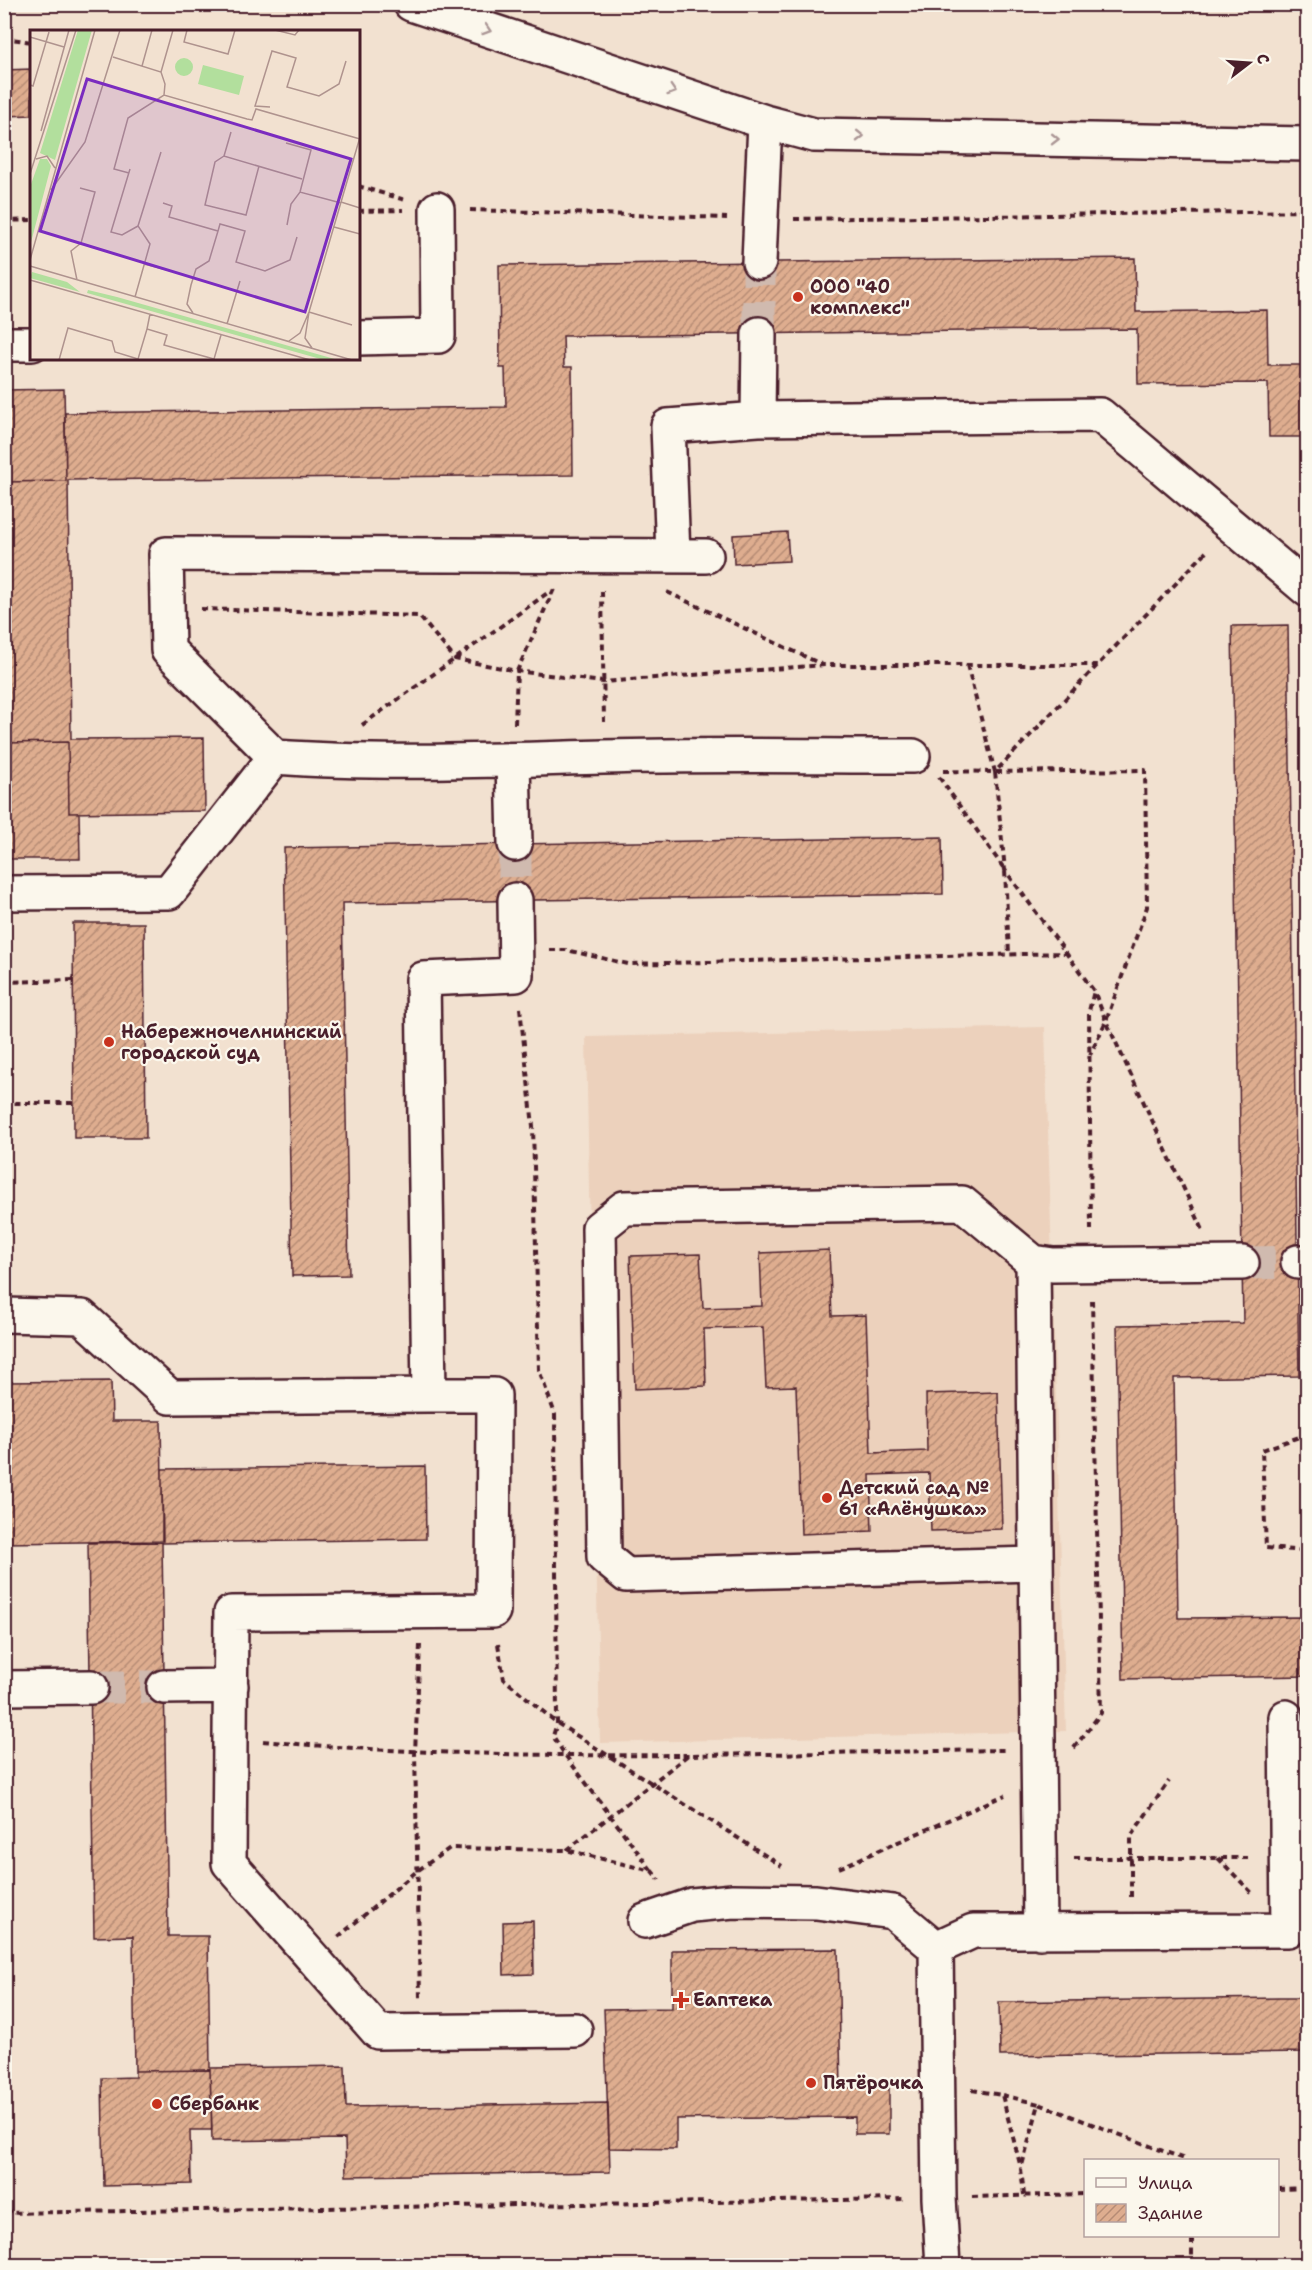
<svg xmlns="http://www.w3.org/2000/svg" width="1312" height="2270" font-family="'Shantell Sans',sans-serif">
  <defs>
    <pattern id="building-hatch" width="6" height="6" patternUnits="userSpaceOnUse" patternTransform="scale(1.5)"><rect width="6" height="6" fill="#dead8f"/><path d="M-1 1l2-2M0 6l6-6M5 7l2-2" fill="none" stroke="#b68c75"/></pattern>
  </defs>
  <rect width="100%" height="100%" fill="#f2e1d0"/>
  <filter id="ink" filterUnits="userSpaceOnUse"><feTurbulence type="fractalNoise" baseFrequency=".0167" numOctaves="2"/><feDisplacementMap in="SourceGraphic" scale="12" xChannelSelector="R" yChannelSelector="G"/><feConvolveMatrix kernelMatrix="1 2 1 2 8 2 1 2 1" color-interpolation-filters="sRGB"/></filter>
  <g filter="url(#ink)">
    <path fill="#ecd1bc" d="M 1045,1027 L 1066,1731 L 600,1743 L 586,1037 Z"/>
    <path fill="url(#building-hatch)" stroke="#4a1f2b" stroke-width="1.5" d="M 32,69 L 32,115 L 5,116 L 4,70 Z
      M 1135,258 L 1136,312 L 1267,310 L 1268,365 L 1308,365 L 1308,437 L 1269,437 L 1268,383 L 1138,384 L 1137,329 L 563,336 L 564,367 L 572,367 L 573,475 L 68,480 L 71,739 L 204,738 L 205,811 L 69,813 L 68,742 L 4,743 L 4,482 L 66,481 L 65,413 L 506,407 L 505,368 L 500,368 L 499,265 Z
      M 64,389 L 66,481 L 4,482 L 4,390 Z
      M 787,532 L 789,561 L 734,564 L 733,535 Z
      M 1288,625 L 1299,1376 L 1174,1378 L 1178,1618 L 1308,1617 L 1308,1676 L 1123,1679 L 1117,1325 L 1243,1323 L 1232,626 Z
      M 68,742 L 69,813 L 79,813 L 80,859 L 4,859 L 4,743 Z
      M 942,837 L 943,894 L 342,903 L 349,1275 L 292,1276 L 284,848 Z
      M 73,923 L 144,923 L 146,1138 L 74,1138 Z
      M 829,1250 L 832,1316 L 866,1315 L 871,1453 L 927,1451 L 926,1394 L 998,1392 L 1002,1529 L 931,1531 L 929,1473 L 870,1475 L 872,1531 L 801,1534 L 796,1386 L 766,1387 L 763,1327 L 704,1329 L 706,1386 L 635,1389 L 630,1256 L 700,1254 L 703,1308 L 762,1306 L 760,1253 Z
      M 111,1381 L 112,1421 L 161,1421 L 163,1541 L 4,1543 L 4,1382 Z
      M 425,1466 L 426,1539 L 162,1543 L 168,1936 L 208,1936 L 210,2068 L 345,2066 L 346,2107 L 608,2103 L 610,2172 L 346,2176 L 345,2139 L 212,2141 L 210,2070 L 135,2071 L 133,1936 L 94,1937 L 88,1543 L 162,1542 L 162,1469 Z
      M 533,1921 L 534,1974 L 504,1975 L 503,1922 Z
      M 838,1949 L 841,2088 L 889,2087 L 889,2134 L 855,2134 L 855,2117 L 676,2119 L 676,2149 L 609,2148 L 604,2009 L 672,2008 L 672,1950 Z
      M 1280,1998 L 1308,1998 L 1308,2052 L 1000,2056 L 999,2002 Z
      M 210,2070 L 212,2130 L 190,2130 L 191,2184 L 104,2186 L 102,2078 L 135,2077 L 135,2071 Z"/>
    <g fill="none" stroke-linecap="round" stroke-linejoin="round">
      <path stroke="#d0baaf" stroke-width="33" stroke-dasharray="33 16" stroke-linecap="butt" d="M 759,334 L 759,262
        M 515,844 L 515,900
        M 1242,1263 L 1298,1262
        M 91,1687 L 164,1687"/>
      <g stroke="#4a1f2b" stroke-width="38">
        <path id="minor" d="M 411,4 L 765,122 L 814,135 L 1308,144
          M 759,262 L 765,122
          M 358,338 L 438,336 L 437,209
          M 4,344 L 32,344
          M 758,419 L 759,334
          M 673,555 L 668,426 L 758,419 L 1100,415 L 1308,590
          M 275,757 L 168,650 L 166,554 L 706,556
          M 513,761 L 515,844
          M 4,893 L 169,892 L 275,757 C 384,765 494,760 603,757 C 706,754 810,756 913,756
          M 515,900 L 516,975 L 423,979 L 429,1395 L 494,1395 L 493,1611 L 231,1613 L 229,1863 L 378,2032 L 575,2030
          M 1033,1262 L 1053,1265 L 1242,1263
          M 1298,1262 L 1308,1262
          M 4,1315 L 82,1317 L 170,1397 L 429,1395
          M 1036,1564 L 626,1575 L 604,1557 L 599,1228 L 624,1208 L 962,1203 L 1033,1262 L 1040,1932
          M 164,1687 L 231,1686
          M 4,1688 L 91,1687
          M 645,1921 L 692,1905 L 733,1901 L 816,1902 L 893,1912 L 936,1948 L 939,2198 L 943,2266
          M 936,1948 L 973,1931 L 1288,1930 L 1286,1717"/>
      </g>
      <path stroke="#4a1f2b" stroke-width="4" stroke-dasharray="6 4.5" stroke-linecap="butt" d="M 4,38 L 32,42
        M 358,186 L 405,200
        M 470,210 L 727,218
        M 358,211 L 403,210
        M 794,219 L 1308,211
        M 4,221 L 32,220
        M 602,591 L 604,722
        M 667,592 L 823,665
        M 201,609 L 419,616 L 455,659 L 517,671 L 603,682 L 824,665 L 1098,665
        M 967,665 L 995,772 L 1208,550
        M 515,724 L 517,671 L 554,589
        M 362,725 L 549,592
        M 943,771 L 995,772 L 1005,870 L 1094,991 L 1106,1021 L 1203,1230
        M 996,772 L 1145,770 L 1147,907 L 1106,1021 L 1090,1055
        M 939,777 L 1005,870 L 1009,954
        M 550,950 L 566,950 L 628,964 L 1065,953
        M 4,982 L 73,980
        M 520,1008 L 533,1126 L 539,1370 L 555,1414 L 557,1723 L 553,1736 L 565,1755 L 652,1871
        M 4,1103 L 74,1103
        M 1091,1230 L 1089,1011 L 1094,991
        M 1308,1434 L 1262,1450 L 1266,1548 L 1308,1551
        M 498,1644 L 504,1679 L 557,1723 L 782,1866
        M 420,1645 L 415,1752 L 420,1998
        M 263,1741 C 509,1764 758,1753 1005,1750
        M 1074,1748 L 1101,1713 L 1092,1300
        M 567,1850 L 688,1755
        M 1074,1858 L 1252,1858
        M 1218,1858 L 1253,1894
        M 839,1868 L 1005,1795
        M 1131,1897 L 1131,1836 L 1169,1781
        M 338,1937 L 417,1871 L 450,1848 L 566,1850 L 652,1871 L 659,1880
        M 972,2090 L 1002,2095 L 1021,2168
        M 1002,2095 L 1039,2104
        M 1278,2189 L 1308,2188
        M 1024,2195 L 1021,2169 L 1039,2104 L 1187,2160
        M 972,2197 L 1086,2194
        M 4,2201 L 11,2213
        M 4,2213 L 905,2199
        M 1192,2266 L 1192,2236"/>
      <use href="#minor" stroke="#fbf7ec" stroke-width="33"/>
    </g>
    <defs><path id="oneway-chevron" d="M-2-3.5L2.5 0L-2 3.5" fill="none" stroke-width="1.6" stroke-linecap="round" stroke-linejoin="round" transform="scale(1.5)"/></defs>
    <g stroke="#ab9695">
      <use href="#oneway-chevron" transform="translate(487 30) rotate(18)"/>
      <use href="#oneway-chevron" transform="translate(672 91) rotate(18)"/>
      <use href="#oneway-chevron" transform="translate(860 136) rotate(1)"/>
      <use href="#oneway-chevron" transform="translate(1055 139) rotate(1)"/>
    </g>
  </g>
  <g fill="#c8321e" stroke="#fbf7ec" stroke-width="2">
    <circle cx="798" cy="297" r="6"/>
    <circle cx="109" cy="1042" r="6"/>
    <circle cx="827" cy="1498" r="6"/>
    <path d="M678 1991h6v6h6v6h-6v6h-6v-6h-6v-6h6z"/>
    <circle cx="811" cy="2083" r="6"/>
    <circle cx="157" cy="2104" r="6"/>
  </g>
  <g text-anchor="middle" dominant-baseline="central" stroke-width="4.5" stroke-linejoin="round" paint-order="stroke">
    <g font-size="18" font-weight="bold" fill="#4a1f2b" stroke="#fbf7ec" text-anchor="start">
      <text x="810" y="287">ООО "40<tspan x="810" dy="21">комплекс"</tspan></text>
      <text x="121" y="1032">Набережночелнинский<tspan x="121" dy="21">городской суд</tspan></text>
      <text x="839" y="1488">Детский сад №<tspan x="839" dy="21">61 «Алёнушка»</tspan></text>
      <text x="693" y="2000">Еаптека</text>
      <text x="823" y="2083">Пятёрочка</text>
      <text x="169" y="2104">Сбербанк</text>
    </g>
  </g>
  <g transform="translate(30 30)">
    <rect width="330" height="330" fill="#f2e1d0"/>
    <path d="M 48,0 L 62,0 L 25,130 L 10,123 ZM 10,129 L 17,129 L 21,136 L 0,216 L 0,157 ZM 2,242 L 37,252 L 50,262 L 0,248 ZM 58,260 L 87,267 L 308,330 L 294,330 L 57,263 Z" fill="#b2df9d"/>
    <path d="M145 37a9 9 0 1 1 18 0a9 9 0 1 1-18 0ZM 173,35 L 214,46 L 209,65 L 168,54 Z" fill="#b2df9d"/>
    <path fill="none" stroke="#af938e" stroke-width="1.5" d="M 157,0 L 154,12 L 198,24 L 205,0M 245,0 L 265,5 L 269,0M 0,7 L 34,17M 83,27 L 131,42 L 135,54 L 134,65M 112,36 L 122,0M 131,42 L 143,0M 0,55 L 3,56 L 19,2M 240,77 L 225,76 L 242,21 L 266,28 L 257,57 L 289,66 L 309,54 L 316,31M 11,101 L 39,0M 256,113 L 281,120 L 270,162M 194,126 L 201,102M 6,129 L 17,126 L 25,138M 229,136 L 216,185 L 175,175 L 185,132 L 194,126 L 255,144 L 272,149M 100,139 L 81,202 L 92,205 L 108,196M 99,143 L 84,139 L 98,88 L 134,65 L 217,89 L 222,90 L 226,79 L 330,109M 0,144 L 46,0M 21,160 L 55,112 L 90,0M 311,172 L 330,178M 133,173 L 142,176 L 139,187 L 188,201 L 190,194 L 215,201 L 206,232 L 235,241 L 260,230 L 267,207M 257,195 L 261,174 L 270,162 L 311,173M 304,197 L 330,204M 0,230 L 65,0M 114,234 L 141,241M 0,236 L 322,330M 0,250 L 280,330M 47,250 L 41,221 L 51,213 L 65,162 L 50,158M 105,267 L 120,214 L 108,196 L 131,122M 279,282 L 322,295M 279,282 L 275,308 L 282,318M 163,283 L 157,274 L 161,255 L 166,239 L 179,231 L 188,201M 120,284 L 117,299 L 137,305 L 134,315 L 184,329 L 191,305M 197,294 L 210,251M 259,311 L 270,303 L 279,282 L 330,107M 29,330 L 38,298 L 82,311 L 85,322 L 108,329 L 117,299"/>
    <path fill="#7b2cbf" fill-opacity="0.15" stroke="#7b2cbf" stroke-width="3" d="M 57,49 L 321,129 L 275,282 L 10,201 Z"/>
    <rect width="330" height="330" fill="none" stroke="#4a1f2b" stroke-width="3"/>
  </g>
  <rect width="1312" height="2270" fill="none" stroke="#fbf7ec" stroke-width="24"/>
  <rect x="12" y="12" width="1288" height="2246" fill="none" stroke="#4a1f2b" stroke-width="2" filter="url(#ink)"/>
  <rect x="1084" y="2159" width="195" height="78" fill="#fbf7ec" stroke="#b4a19f" stroke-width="1.5"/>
  <rect x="1096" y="2178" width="30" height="9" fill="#fbf7ec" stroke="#b4a19f" stroke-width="1.5"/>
  <text x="1138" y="2189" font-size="18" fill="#4a1f2b">Улица</text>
  <rect x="1096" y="2204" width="30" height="18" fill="url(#building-hatch)" stroke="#b4a19f" stroke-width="1.5"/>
  <text x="1138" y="2219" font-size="18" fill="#4a1f2b">Здание</text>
  <g transform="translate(1249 63) rotate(73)" stroke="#fbf7ec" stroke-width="4.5" paint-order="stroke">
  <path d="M0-4.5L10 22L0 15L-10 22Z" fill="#4a1f2b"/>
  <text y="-9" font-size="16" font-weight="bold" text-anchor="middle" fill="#4a1f2b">С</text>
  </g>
</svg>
